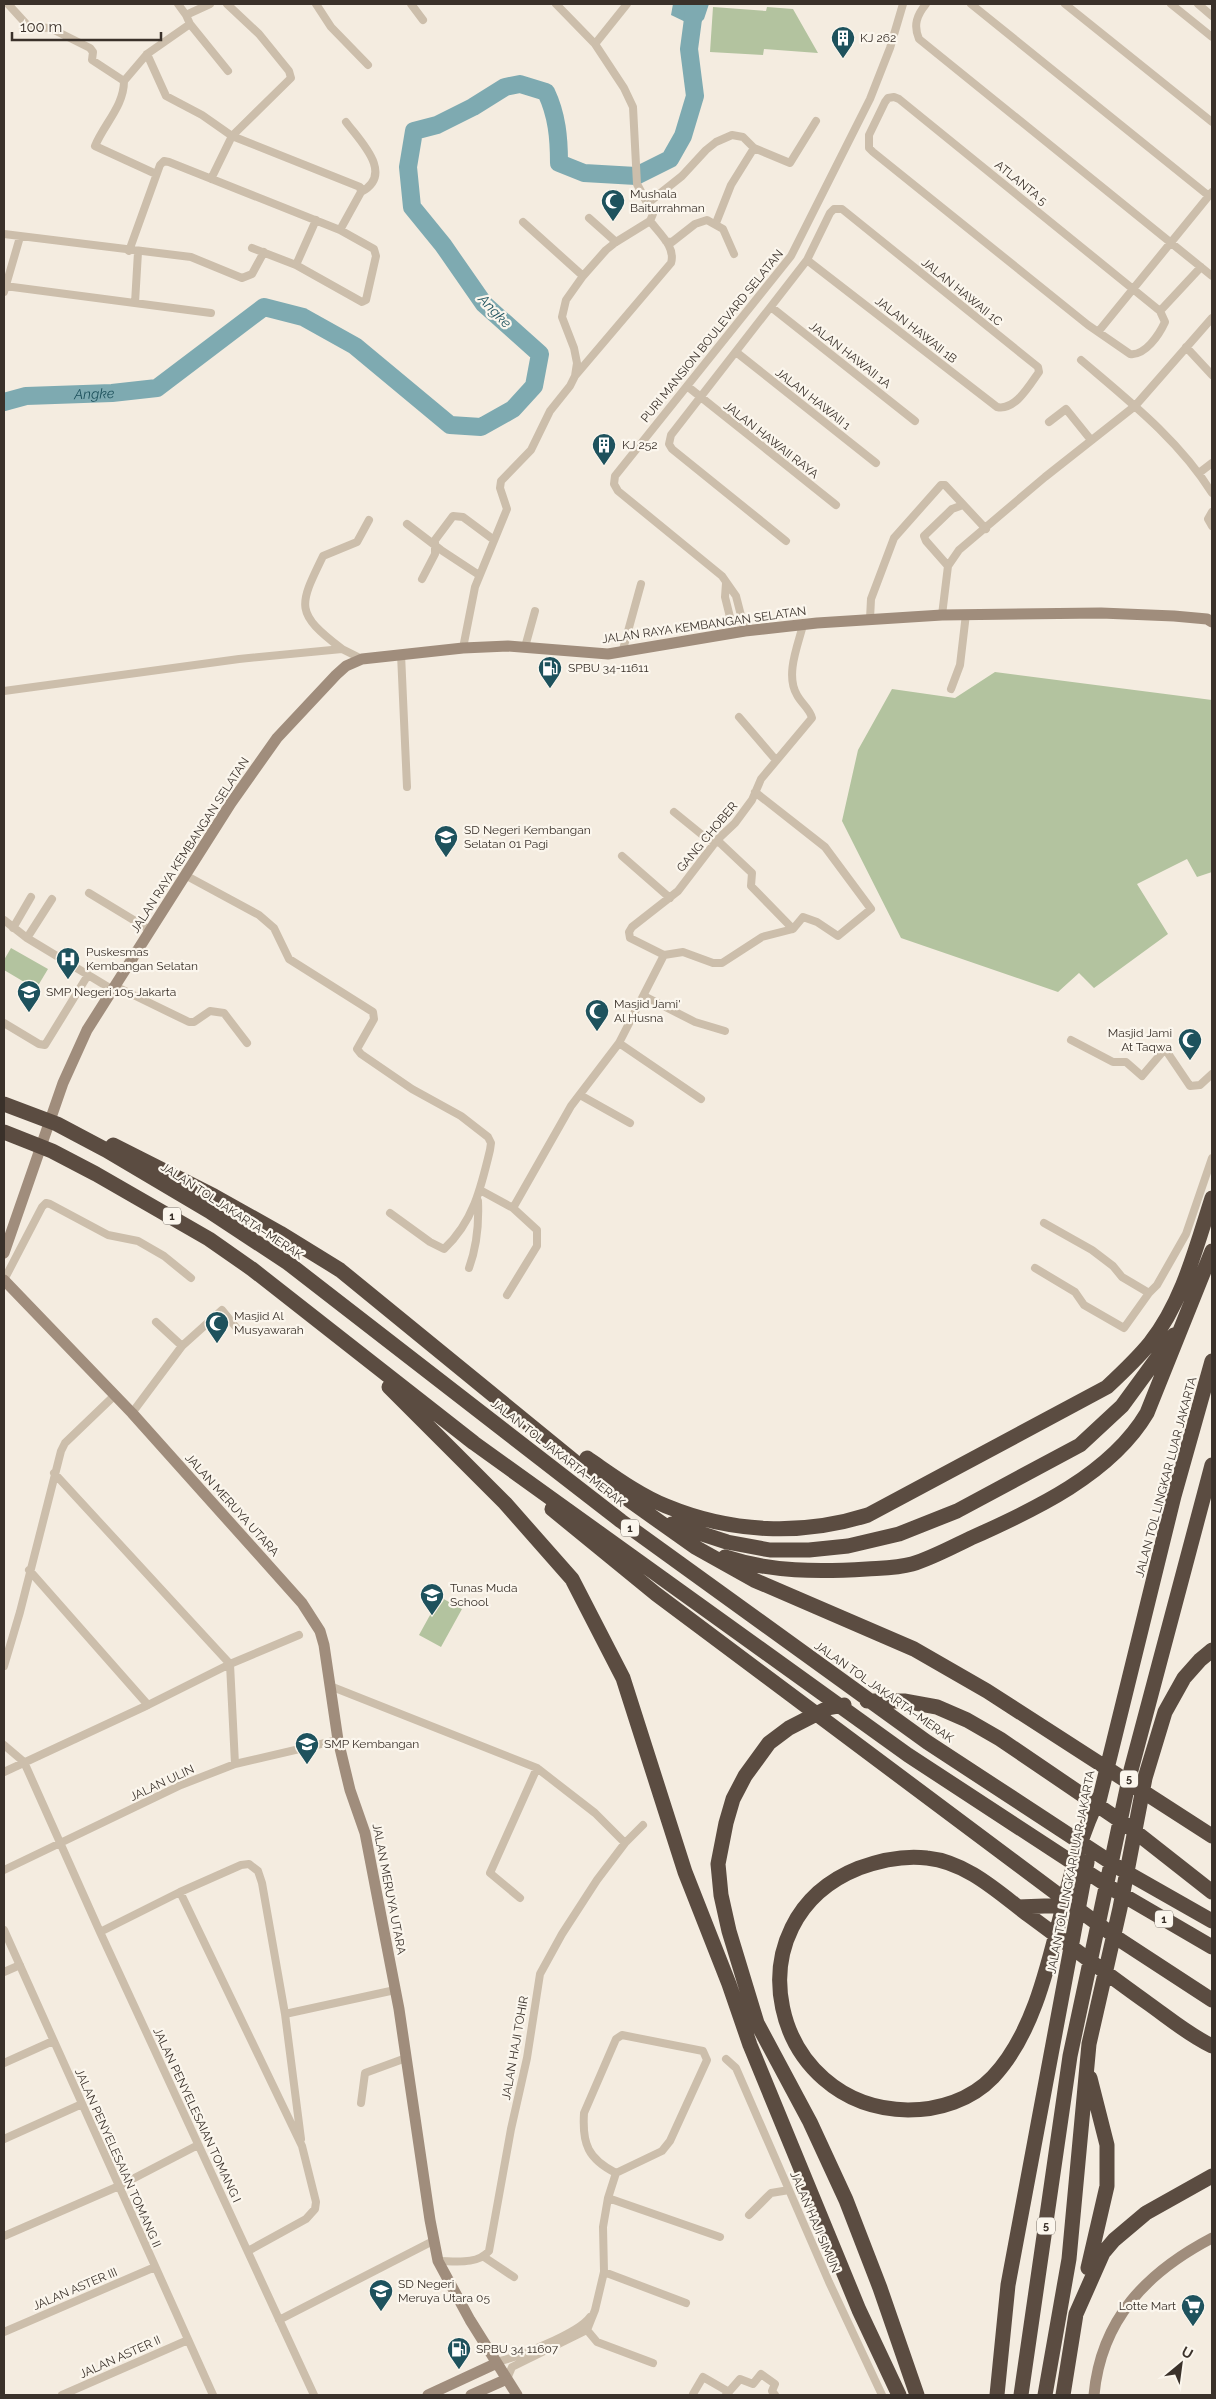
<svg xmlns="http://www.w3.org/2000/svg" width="1216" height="2399" font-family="Raleway,sans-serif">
  <rect width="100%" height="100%" fill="#f4ece0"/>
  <path fill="#b3c39f" d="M 713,7 L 766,11 L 767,7 L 793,9 L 818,53 L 764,49 L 763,55 L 710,52 Z
    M 995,672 L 1212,700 L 1212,872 L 1197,877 L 1187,859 L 1137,884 L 1168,934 L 1094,988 L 1079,973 L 1058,992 L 901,938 L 842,821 L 858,750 L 892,689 L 955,698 Z
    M 11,948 L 48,969 L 36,989 L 4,970 L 4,960 Z
    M 440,1597 L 462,1609 L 441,1647 L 419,1635 Z"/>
  <path fill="#7eaab1" d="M 673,4 L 709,4 L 704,19 L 696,27 L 671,15 Z"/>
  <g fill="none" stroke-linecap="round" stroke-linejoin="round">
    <path stroke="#7eaab1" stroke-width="18" id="s1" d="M 4,402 L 26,396 L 112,393 L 157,388 L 264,307 L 303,317 L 355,346 L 450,425 L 481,427 L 513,409 L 534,386 L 540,354 L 484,304 L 443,245 L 412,207 L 408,167 L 414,131 L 437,125 L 473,107 L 505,87 L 520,84 L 546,92 C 557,115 559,138 559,163 L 584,173 L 636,176 L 670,159 L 683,136 L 695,96 L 689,49 L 695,4"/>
    <path stroke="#ccbeab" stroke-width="8" d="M 8,4 L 29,27 L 50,28 L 90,48 L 93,52 L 92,60 L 124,81 C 124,106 104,124 95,146 L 156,174
      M 178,4 L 186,15 L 210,4
      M 227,4 L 259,34 L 289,71 L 291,78 L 232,136 L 360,187 L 361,192 L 340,230
      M 316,4 L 331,27 L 368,65
      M 411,4 L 423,20
      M 926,4 C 917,15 913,25 919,39 L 1212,276
      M 971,4 L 1209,196
      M 1065,4 L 1212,122
      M 1171,4 L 1212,37
      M 1198,4 L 1212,16
      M 186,15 L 190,24 L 228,71
      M 595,44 L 627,4
      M 147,54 L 166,96 L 202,115 L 232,136 L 211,179
      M 124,81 L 147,54 L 190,24
      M 894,97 L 899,99 L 1160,311 L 1165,322 C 1159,335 1145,356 1130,354 L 1088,325 L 873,152 L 869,148 L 869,135 L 885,102 L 888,98 Z
      M 346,122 C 360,141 395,174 361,192
      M 648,203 L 682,176 L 706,150 L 716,142 L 732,135 L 743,137 L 754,148 L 790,163 L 816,121
      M 589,218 L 616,242
      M 523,222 L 583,276
      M 716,223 L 731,185 L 754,148
      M 4,234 L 191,257 L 242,278 L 252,274 L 264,252
      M 666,241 L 672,242 L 695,224 L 707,220 L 723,229 L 734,254
      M 129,251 L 160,165 L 164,161 L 169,162 L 340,230 L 374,249 L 376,256 L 366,300 L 362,302 L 296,265 L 252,248
      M 296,265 L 316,220
      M 5,286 L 211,313
      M 4,292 L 20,237
      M 135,303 L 138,252
      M 771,307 L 915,421
      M 1160,311 L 1201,267
      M 1098,332 L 1212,192
      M 1186,347 L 1212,375
      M 736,352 L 876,463
      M 1081,360 C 1128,400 1179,440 1212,493
      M 575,376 L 671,263 C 676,247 659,233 650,221
      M 687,386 L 836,505
      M 1049,422 L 1066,409 L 1091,440
      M 1199,473 L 1212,463
      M 1212,512 L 1208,519 L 1212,526
      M 407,524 L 441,550 L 479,575
      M 786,541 L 672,449 L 669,444 L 671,435 L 807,260 L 830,213 L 834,209 L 842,209 L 1038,367 L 1039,372 C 1029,386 1015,411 997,407 L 807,260
      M 948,566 L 926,541 L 924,536 L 952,509 L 963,505
      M 422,579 L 435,554 L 435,540 L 453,516 L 463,517 L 494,540
      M 726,583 L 725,597 L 734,633
      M 942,615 L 948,566 L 959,550 L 1045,477 L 1135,406 L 1212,318
      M 870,619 L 871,599 L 894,538 L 941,485 L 945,485 L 986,529
      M 745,631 L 736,596 L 722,576 L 618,491 L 614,484 L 615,476 L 791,256 L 870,99 L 890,48 L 903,4
      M 525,647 L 535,611
      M 463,648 L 475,587 L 507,509 L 500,488 L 501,481 L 531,450 L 550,411 L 570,386 L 575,376 L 577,363 L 574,348 L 562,317 L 566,300 L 583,276 L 606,250 L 616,242 L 650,221 L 653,214 L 637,184 L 633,107 L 624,88 L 595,44 L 556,4
      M 342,649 C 295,613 298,607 323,556 L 357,542 L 369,520
      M 622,653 L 641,584
      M 401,654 L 407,787
      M 951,689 L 960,665 L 966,614
      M 4,691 L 239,659 L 342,649 L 362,659
      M 739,717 L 775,759
      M 674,812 L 706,838 L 715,843
      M 717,840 L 752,873 L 751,886 L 793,929
      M 622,856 L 670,898
      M 185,875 L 259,915 L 274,928 L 289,959 L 373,1012 L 374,1019 L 357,1049 L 361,1054 L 412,1089 L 461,1116 L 488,1137 L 491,1143 L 490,1150 C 481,1188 473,1222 444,1249 L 430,1242 L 390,1213
      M 89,893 L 150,930
      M 4,920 L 27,938 L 113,990
      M 13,928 L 31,897
      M 27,938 L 52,899
      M 664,955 L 630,938 L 629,932 L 632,927 L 678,891 L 717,840 L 735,823 L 752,800 L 761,779 L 812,718 C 810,709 801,703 797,695 C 785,675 798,645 803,625
      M 664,955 L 683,952 L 713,963 L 722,963 L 762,937 L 793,929 L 803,917 L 817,922 L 838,936 L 871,909 L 825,847 L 755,792
      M 115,986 L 189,1022 L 194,1022 L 210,1011 L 224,1013 L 247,1043
      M 644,996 L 695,1022 L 725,1031
      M 4,1023 L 39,1044 L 45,1045 L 88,975
      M 1071,1040 L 1113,1062 L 1126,1062 L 1142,1076 L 1165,1049 L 1190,1086 L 1200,1085 L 1212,1074
      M 619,1043 L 701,1099
      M 580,1095 L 630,1123
      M 480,1190 L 513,1208 L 537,1230 L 537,1246 L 507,1295
      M 513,1208 L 571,1106 L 619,1043 L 664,955
      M 1044,1223 L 1092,1250 L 1113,1266 L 1122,1277 L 1149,1293
      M 469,1268 C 477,1246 479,1224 478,1201
      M 1035,1268 L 1075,1292 L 1084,1305 L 1124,1328 L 1149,1293 L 1157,1285 L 1186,1234 L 1212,1158
      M 4,1280 L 42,1207 L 46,1203 L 50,1204 L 108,1235 L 138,1241 L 164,1256 L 191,1278
      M 156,1322 L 182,1346
      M 132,1413 L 182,1346 L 222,1310 L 239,1331
      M 54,1473 L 230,1664 L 235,1764
      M 29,1570 L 148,1705
      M 4,1666 L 20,1612 L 61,1451 L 65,1443 L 115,1395
      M 330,1686 L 537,1768 L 595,1813 L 625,1843
      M 4,1745 L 24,1762 L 100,1932 L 314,2395
      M 4,1772 L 148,1705 L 230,1664 L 299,1635
      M 4,1870 L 181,1785 L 235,1764 L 338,1740
      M 180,1892 L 241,1865 L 249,1864 L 258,1871 L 262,1883 L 285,2014 L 301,2139
      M 520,1898 L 490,1873 L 537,1768
      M 4,1930 L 213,2395
      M 100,1932 L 180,1892 L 302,2146 L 316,2202 L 315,2209 L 306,2219 L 248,2251
      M 4,1972 L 20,1965
      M 285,2014 L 395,1990
      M 726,2059 L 736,2068 L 829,2282 L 882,2395
      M 4,2063 L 53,2041
      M 361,2103 L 365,2073 L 406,2058
      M 4,2139 L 82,2104
      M 616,2173 C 588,2159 582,2144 584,2113 L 616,2039 L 622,2035 L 703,2051 L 707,2060 L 670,2141 L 662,2151 L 616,2173 L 608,2198 L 603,2227 L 604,2272 L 595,2310 L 587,2330 L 597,2342 L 653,2363
      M 608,2198 L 720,2237
      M 749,2215 L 771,2193 L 789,2190
      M 4,2236 L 119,2186 L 198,2145
      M 484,2257 L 514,2277
      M 438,2261 C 455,2261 477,2265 489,2251 L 511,2129 L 527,2058 L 540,1974 L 562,1934 L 597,1880 L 625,1843 L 643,1825
      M 604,2272 L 686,2303
      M 279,2320 L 433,2241
      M 4,2332 L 155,2267
      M 496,2362 C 516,2358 579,2333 590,2317
      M 507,2379 L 512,2367 L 587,2330
      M 693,2394 L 703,2377 L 729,2392
      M 62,2395 L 188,2340
      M 726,2395 L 740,2379 L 753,2384 L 761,2374 L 775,2384 L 772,2391 L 775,2395"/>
    <path stroke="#a08d7c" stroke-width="11" d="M 4,1253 L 63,1083 L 87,1030 L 231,803 L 277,738 L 336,675 L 346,666 L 362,659 L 463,648 L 508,646 L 608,654 L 745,631 L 817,623 L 942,615 L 1101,613 L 1174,616 L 1207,619 L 1212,622
      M 4,1280 L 132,1413 L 302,1603 L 320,1631 L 324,1645 L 338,1740 L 350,1790 L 365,1833 L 399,2009 L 430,2220 L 438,2261 L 470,2320 L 517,2395
      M 428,2395 L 497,2363
      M 471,2395 L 507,2379
      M 1094,2395 C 1101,2319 1147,2272 1212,2238"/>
    <path stroke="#5b4c41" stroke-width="15" d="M 4,1104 L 57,1124 L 106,1150 L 209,1211 L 288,1263 L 621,1521 L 927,1742 L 1124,1871 L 1212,1921
      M 4,1132 L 52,1151 L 96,1174 L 209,1239 L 252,1269 L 474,1443 L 908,1755 L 1116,1891 L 1212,1947
      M 113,1145 L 214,1196 L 280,1233 L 340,1270 L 574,1461 L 695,1547 L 754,1580 L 914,1649 L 987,1691 L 1212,1836
      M 389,1387 L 505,1503 L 572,1579 L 623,1678 L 685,1872 L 729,1984 L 750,2045 L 859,2310 L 899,2395
      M 587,1458 C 612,1475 637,1494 666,1506 C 731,1533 802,1536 868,1515 L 1107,1387 C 1122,1373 1137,1359 1150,1343 C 1183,1301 1196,1247 1212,1198
      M 552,1509 L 656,1594 L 1072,1905 L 1120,1940 L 1212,2000
      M 672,1524 L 727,1542 L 770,1550 L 809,1550 L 848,1546 L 899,1534 L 957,1511 L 1080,1445 L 1122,1406 L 1174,1335
      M 725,1557 C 771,1572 818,1572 867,1569 C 882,1568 898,1568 912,1564 C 932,1558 952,1547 971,1538 C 1034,1510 1111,1474 1147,1413 L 1212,1251
      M 867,1701 L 904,1701 L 937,1707 L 967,1720 L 1000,1739 L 1128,1826 L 1212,1892
      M 844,1705 L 828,1708 L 789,1728 L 769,1743 L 745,1776 L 733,1799 L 726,1823 L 718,1864 L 721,1895 L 729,1931 L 757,2023 L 810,2122 L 846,2200 L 880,2288 L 917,2395
      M 1100,1796 C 1056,1879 1057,2009 993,2077 C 971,2100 939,2110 908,2110 C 770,2108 728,1920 859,1868 C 881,1860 903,1855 927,1858 C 966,1862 997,1891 1027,1914 C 1068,1944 1108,1975 1149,2004 C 1170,2019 1189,2035 1212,2046
      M 1098,1805 L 1174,1496 L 1212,1361
      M 1018,1907 L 1071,1905
      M 1088,2268 L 1107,2186 L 1107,2145 L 1090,2078
      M 997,2395 L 1008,2285 L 1087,1862
      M 1021,2395 L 1070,2056 L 1131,1770 L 1212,1465
      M 1045,2395 L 1069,2259 L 1089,2044 L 1120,1908 L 1145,1778 L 1165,1712 L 1184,1678 L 1200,1660 L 1212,1650
      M 1063,2395 L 1076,2314 L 1103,2253 L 1114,2240 L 1146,2213 L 1212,2176"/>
  </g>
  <defs>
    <g id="building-pin" transform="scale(1.25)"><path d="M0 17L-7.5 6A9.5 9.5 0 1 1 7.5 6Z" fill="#1e525d" stroke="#fbf6ed"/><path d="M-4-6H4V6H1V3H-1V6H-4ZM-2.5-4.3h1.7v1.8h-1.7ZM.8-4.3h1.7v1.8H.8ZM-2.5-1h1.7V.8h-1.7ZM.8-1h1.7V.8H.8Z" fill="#fff"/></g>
    <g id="mosque-pin" transform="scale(1.25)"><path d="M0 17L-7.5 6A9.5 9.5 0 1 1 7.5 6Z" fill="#1e525d" stroke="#fbf6ed"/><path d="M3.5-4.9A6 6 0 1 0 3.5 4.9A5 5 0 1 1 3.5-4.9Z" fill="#fff"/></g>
    <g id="fuel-pin" transform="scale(1.25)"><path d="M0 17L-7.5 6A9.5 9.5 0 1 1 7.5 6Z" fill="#1e525d" stroke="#fbf6ed"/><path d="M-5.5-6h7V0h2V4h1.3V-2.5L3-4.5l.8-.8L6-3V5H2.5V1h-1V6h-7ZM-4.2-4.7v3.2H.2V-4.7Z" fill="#fff"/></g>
    <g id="school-pin" transform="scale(1.25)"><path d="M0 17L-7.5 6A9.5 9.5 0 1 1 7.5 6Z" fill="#1e525d" stroke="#fbf6ed"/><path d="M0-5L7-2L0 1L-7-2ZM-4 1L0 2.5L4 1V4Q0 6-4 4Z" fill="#fff"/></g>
    <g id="hospital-pin" transform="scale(1.25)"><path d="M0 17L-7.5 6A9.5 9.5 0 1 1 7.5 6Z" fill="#1e525d" stroke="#fbf6ed"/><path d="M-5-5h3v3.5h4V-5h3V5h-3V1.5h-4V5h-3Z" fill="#fff"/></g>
    <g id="supermarket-pin" transform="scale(1.25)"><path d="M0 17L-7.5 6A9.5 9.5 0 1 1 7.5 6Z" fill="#1e525d" stroke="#fbf6ed"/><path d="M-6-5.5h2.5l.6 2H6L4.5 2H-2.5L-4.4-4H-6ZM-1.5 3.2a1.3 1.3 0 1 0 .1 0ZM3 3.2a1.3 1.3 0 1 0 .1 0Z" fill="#fff"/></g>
  </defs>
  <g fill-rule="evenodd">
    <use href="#building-pin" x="843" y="38"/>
    <use href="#mosque-pin" x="613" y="201"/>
    <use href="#building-pin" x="604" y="445"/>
    <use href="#fuel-pin" x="550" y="668"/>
    <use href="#school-pin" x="446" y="837"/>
    <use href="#hospital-pin" x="68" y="959"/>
    <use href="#school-pin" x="29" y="992"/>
    <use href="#mosque-pin" x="597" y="1011"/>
    <use href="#mosque-pin" x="1190" y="1040"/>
    <use href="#mosque-pin" x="217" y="1323"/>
    <use href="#school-pin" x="432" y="1595"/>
    <use href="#school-pin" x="307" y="1744"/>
    <use href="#school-pin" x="381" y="2291"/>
    <use href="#supermarket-pin" x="1193" y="2306"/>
    <use href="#fuel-pin" x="459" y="2349"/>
  </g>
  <g text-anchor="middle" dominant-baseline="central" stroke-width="4.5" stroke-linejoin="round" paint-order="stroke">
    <g fill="#fbf6ed" stroke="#746c64" stroke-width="1">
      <rect x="163" y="1207.5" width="18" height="17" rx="4"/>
      <rect x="621" y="1519.5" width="18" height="17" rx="4"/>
      <rect x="1120" y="1770.5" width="18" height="17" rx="4"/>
      <rect x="1155" y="1910.5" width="18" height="17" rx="4"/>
      <rect x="1037" y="2217.5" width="18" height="17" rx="4"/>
    </g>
    <g font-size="11" font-weight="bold" fill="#3a312a">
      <text x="172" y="1216">1</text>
      <text x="630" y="1528">1</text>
      <text x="1129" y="1779">5</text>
      <text x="1164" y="1919">1</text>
      <text x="1046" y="2226">5</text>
    </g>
    <g font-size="12" fill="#3a312a" stroke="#fbf6ed" text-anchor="start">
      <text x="860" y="38">KJ 262</text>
      <text x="630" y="194">Mushala<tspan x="630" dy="14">Baiturrahman</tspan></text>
      <text x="622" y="445">KJ 252</text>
      <text x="568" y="668">SPBU 34-11611</text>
      <text x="464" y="830">SD Negeri Kembangan<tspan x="464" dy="14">Selatan 01 Pagi</tspan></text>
      <text x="86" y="952">Puskesmas<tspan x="86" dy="14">Kembangan Selatan</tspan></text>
      <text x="46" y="992">SMP Negeri 105 Jakarta</text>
      <text x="614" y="1004">Masjid Jami'<tspan x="614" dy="14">Al Husna</tspan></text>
      <text x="1172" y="1033" text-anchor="end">Masjid Jami<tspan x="1172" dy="14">At Taqwa</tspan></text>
      <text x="234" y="1316">Masjid Al<tspan x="234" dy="14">Musyawarah</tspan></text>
      <text x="450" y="1588">Tunas Muda<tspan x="450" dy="14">School</tspan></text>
      <text x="324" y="1744">SMP Kembangan</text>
      <text x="398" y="2284">SD Negeri<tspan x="398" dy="14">Meruya Utara 05</tspan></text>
      <text x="1176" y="2306" text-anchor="end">Lotte Mart</text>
      <text x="476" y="2349">SPBU 34 11607</text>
    </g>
    <g font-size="12" fill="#3a312a" stroke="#fbf6ed">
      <text transform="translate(1021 183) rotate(39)">ATLANTA 5</text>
      <text transform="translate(962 292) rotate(39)">JALAN HAWAII 1C</text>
      <text transform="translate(916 330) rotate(38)">JALAN HAWAII 1B</text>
      <text transform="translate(712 336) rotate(-51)">PURI MANSION BOULEVARD SELATAN</text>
      <text transform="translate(850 355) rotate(38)">JALAN HAWAII 1A</text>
      <text transform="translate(813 399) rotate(38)">JALAN HAWAII 1</text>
      <text transform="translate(771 440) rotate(38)">JALAN HAWAII RAYA</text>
      <text transform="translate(704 625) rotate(-8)">JALAN RAYA KEMBANGAN SELATAN</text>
      <text transform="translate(707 837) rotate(-50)">GANG CHOBER</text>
      <text transform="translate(190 845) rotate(-57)">JALAN RAYA KEMBANGAN SELATAN</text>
      <text transform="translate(232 1211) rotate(33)">JALAN TOL JAKARTA–MERAK</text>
      <text transform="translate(558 1453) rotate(38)">JALAN TOL JAKARTA–MERAK</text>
      <text transform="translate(1166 1477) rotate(-75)">JALAN TOL LINGKAR LUAR JAKARTA</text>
      <text transform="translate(232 1505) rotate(48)">JALAN MERUYA UTARA</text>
      <text transform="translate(884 1692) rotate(35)">JALAN TOL JAKARTA–MERAK</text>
      <text transform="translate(162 1783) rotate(-25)">JALAN ULIN</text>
      <text transform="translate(1071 1872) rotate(-79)">JALAN TOL LINGKAR LUAR JAKARTA</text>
      <text transform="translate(389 1889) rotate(79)">JALAN MERUYA UTARA</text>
      <text transform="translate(515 2048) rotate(-80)">JALAN HAJI TOHIR</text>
      <text transform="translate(197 2115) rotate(65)">JALAN PENYELESAIAN TOMANG I</text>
      <text transform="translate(118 2158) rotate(66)">JALAN PENYELESAIAN TOMANG II</text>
      <text transform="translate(815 2222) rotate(67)">JALAN HAJI SIMUN</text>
      <text transform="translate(75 2289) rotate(-23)">JALAN ASTER III</text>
      <text transform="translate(120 2357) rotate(-24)">JALAN ASTER II</text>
    </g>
    <g font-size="14" font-style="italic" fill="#1e525d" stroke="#fbf6ed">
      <text transform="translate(495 311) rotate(46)">Angke</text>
      <text stroke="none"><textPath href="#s1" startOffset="91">Angke</textPath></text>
    </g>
  </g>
  <rect width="1216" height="2399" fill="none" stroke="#3a312a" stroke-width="10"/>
  <g transform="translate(1181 2364) rotate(29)" stroke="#fbf6ed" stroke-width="4" paint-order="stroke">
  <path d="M0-4L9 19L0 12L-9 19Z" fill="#3a312a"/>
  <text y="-8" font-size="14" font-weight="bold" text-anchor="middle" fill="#3a312a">U</text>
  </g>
  <path d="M12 32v8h149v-8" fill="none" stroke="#3a312a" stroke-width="2.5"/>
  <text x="20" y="32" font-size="15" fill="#3a312a" stroke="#fbf6ed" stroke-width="4" paint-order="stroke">100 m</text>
</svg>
